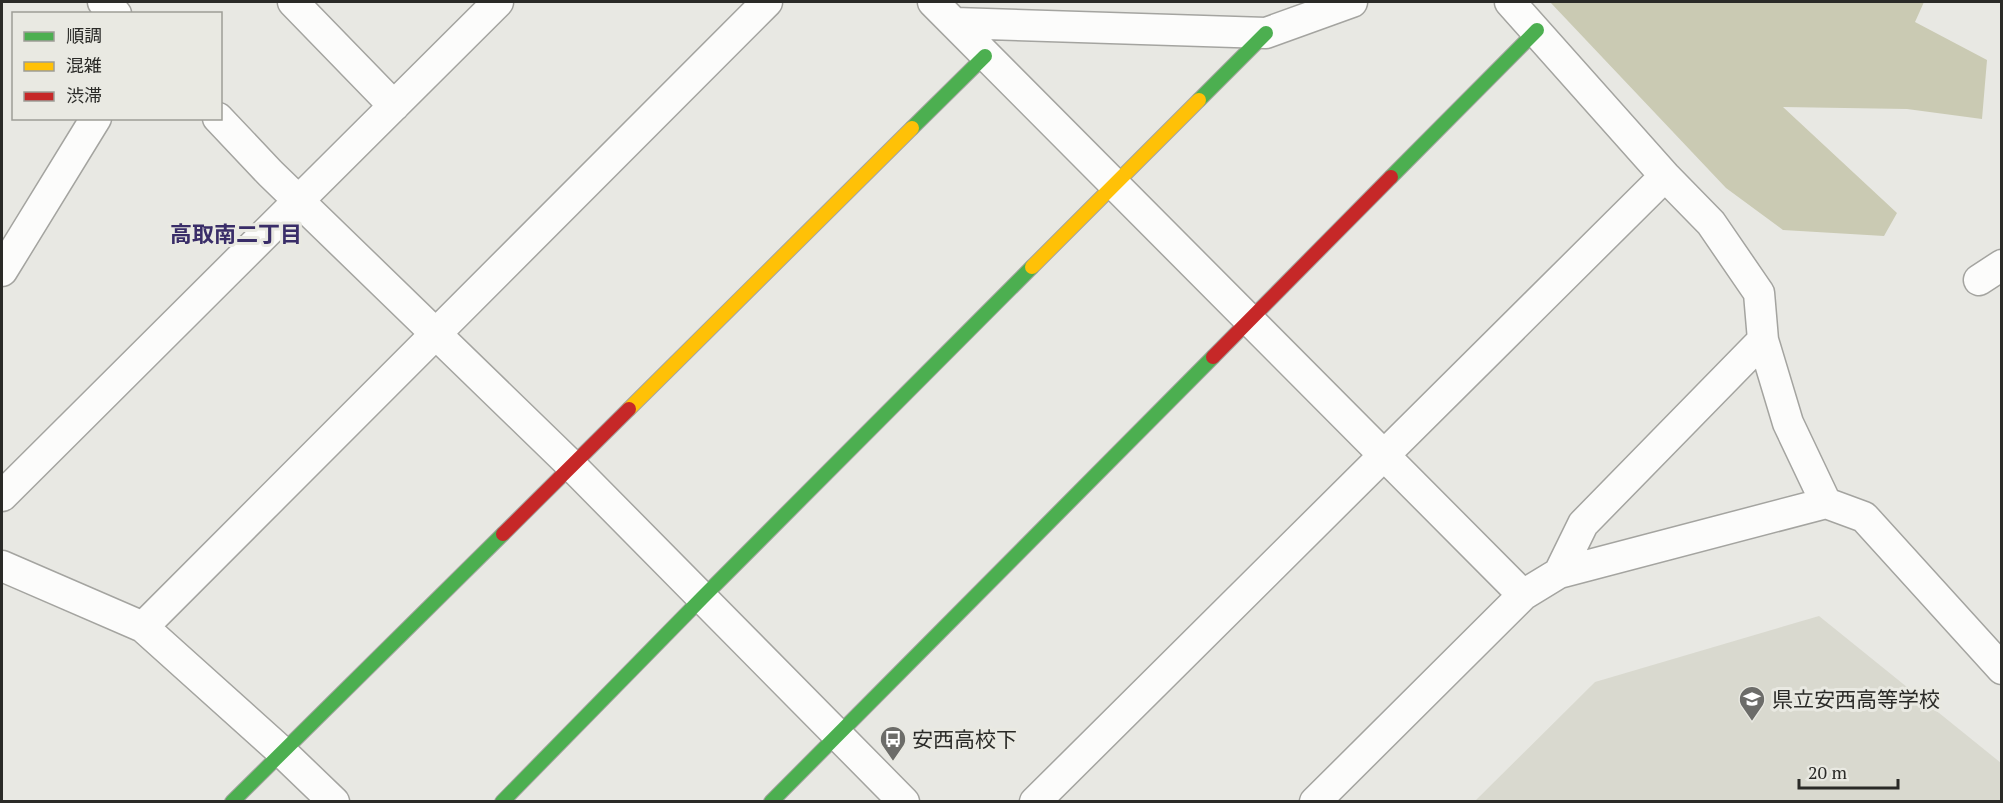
<svg xmlns="http://www.w3.org/2000/svg" width="2003" height="803" font-family="'PT Serif','Noto Sans JP',serif">
  <rect width="100%" height="100%" fill="#e8e8e3"/>
  <path fill="#d9d9cf" d="M 1819,616 L 2001,763 L 2001,801 L 1475,801 L 1595,682 Z"/>
  <path fill="#cacab3" d="M 1550,2 L 1924,2 L 1915,22 L 1987,60 L 1982,119 L 1907,109 L 1783,107 L 1897,213 L 1884,236 L 1783,230 L 1726,188 Z"/>
  <g fill="none" stroke-linecap="round" stroke-linejoin="round">
    <g stroke="#a4a4a0" stroke-width="33">
      <path id="street" d="M 103,2 L 116,14
        M 293,2 L 394,106
        M 933,2 L 1523,595
        M 1510,2 L 1665,176 L 1711,223 L 1759,293 L 1763,340 L 1788,423 L 1826,503 L 1864,517 L 2002,669
        M 955,23 L 1266,33 L 1352,2
        M 218,118 L 270,173 L 571,465 L 904,802
        M 2,271 L 96,118
        M 1979,280 L 2002,265
        M 2,496 L 498,2
        M 2,566 L 143,627 L 281,751 L 334,802
        M 1559,573 L 1826,503
        M 143,627 L 767,2
        M 1035,802 L 1665,176
        M 1315,802 L 1523,595 L 1559,573 L 1583,524 L 1763,340"/>
    </g>
    <g stroke="#a4a4a0" stroke-width="16">
      <path id="fast" d="M 1199,100 L 1266,33
        M 912,128 L 985,56
        M 1391,177 L 1537,30
        M 232,802 L 503,534
        M 502,802 L 702,598 L 1032,267
        M 771,802 L 1213,357"/>
    </g>
    <g stroke="#a4a4a0" stroke-width="16">
      <path id="slow" d="M 1032,267 L 1199,100
        M 629,409 L 912,128"/>
    </g>
    <g stroke="#a4a4a0" stroke-width="16">
      <path id="jam" d="M 1213,357 L 1391,177
        M 503,534 L 629,409"/>
    </g>
    <use href="#street" stroke="#fcfcfb" stroke-width="30"/>
    <use href="#fast" stroke="#4caf50" stroke-width="14"/>
    <use href="#slow" stroke="#ffc107" stroke-width="14"/>
    <use href="#jam" stroke="#c62828" stroke-width="14"/>
  </g>
  <defs>
    <g id="school-pin" transform="scale(1.35)"><path d="M0 17L-7.5 6A9.5 9.5 0 1 1 7.5 6Z" fill="#6c6c69" stroke="#e9e9e2"/><path d="M0-5L7-2L0 1L-7-2ZM-4 1L0 2.5L4 1V4Q0 6-4 4Z" fill="#fff"/></g>
    <g id="bus-pin" transform="scale(1.35)"><path d="M0 17L-7.5 6A9.5 9.5 0 1 1 7.5 6Z" fill="#6c6c69" stroke="#e9e9e2"/><path d="M-5-6H5V4H4V6H2V4H-2V6H-4V4H-5ZM-3.5-4V0h7V-4ZM-3.5 1.2v1.5H-2V1.2ZM2 1.2v1.5H3.5V1.2Z" fill="#fff"/></g>
  </defs>
  <g fill-rule="evenodd">
    <use href="#school-pin" x="1752" y="699"/>
    <use href="#bus-pin" x="893" y="739"/>
  </g>
  <g text-anchor="middle" dominant-baseline="central" stroke-width="6" stroke-linejoin="round" paint-order="stroke">
    <g font-size="21" fill="#2a2a27" stroke="#e9e9e2" text-anchor="start">
      <text x="1772" y="699">県立安西高等学校</text>
      <text x="912" y="739">安西高校下</text>
    </g>
    <g font-size="22" font-weight="bold" fill="#392d68" stroke="#e9e9e2">
      <text x="236" y="233">高取南二丁目</text>
    </g>
  </g>
  <rect width="2003" height="803" fill="none" stroke="#2a2a27" stroke-width="6"/>
  <rect x="12" y="12" width="210" height="108" fill="#e9e9e2" stroke="#9d9d97" stroke-width="1.5"/>
  <rect x="24" y="32" width="30" height="9" fill="#4caf50" stroke="#9d9d97" stroke-width="1.5"/>
  <text x="66" y="42" font-size="18" fill="#2a2a27">順調</text>
  <rect x="24" y="62" width="30" height="9" fill="#ffc107" stroke="#9d9d97" stroke-width="1.5"/>
  <text x="66" y="72" font-size="18" fill="#2a2a27">混雑</text>
  <rect x="24" y="92" width="30" height="9" fill="#c62828" stroke="#9d9d97" stroke-width="1.5"/>
  <text x="66" y="102" font-size="18" fill="#2a2a27">渋滞</text>
  <path d="M1799 779v9h99v-9" fill="none" stroke="#2a2a27" stroke-width="3"/>
  <text x="1808" y="779" font-size="18" fill="#2a2a27" stroke="#e9e9e2" stroke-width="4.5" paint-order="stroke">20 m</text>
</svg>
